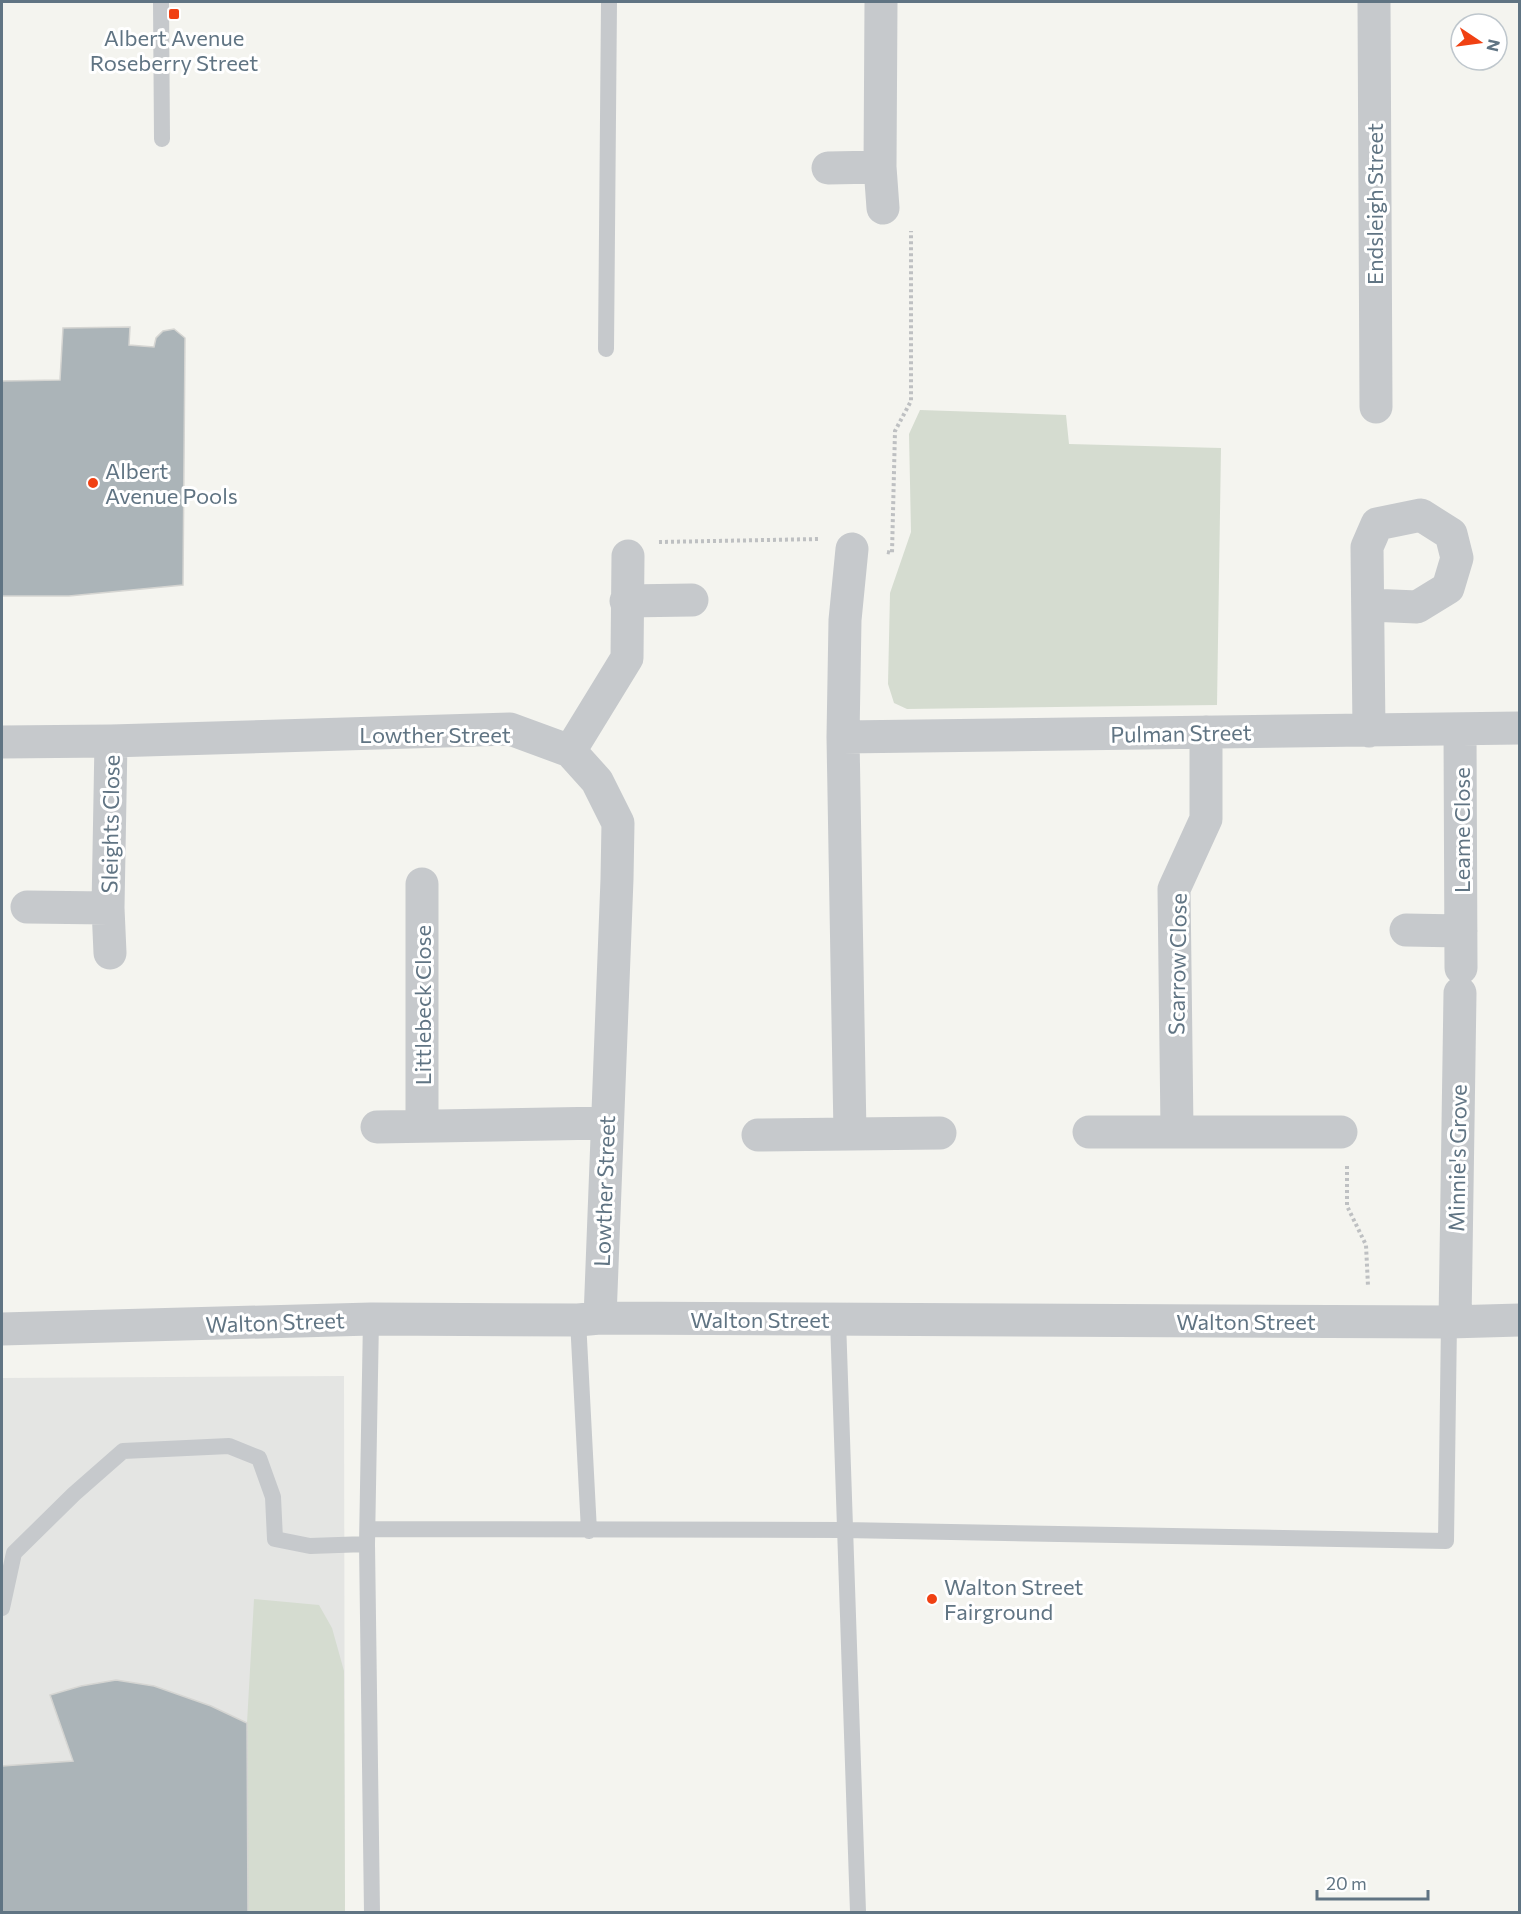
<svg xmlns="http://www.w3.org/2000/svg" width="1521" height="1914" font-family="Commissioner,sans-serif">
  <rect width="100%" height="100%" fill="#f4f4ef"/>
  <path fill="#e4e5e3" d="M 344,1376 L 345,1912 L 2,1912 L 2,1378 Z"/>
  <path fill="#d5dcd0" d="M 920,410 L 1066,415 L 1069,444 L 1221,448 L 1217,705 L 907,709 L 894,703 L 888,684 L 890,593 L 911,532 L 909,434 Z
    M 254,1599 L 319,1605 L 332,1628 L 344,1671 L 345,1912 L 248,1912 L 247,1723 Z"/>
  <path fill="#abb4b8" stroke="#d5d5d2" stroke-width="1.5" d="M 130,327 L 129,345 L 154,347 L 156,338 L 163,331 L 174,329 L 185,338 L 183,585 L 69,596 L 2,596 L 2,381 L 60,380 L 63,328 Z
    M 116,1680 L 154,1686 L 211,1706 L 247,1723 L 248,1912 L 2,1912 L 2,1766 L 73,1761 L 50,1695 L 81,1686 Z"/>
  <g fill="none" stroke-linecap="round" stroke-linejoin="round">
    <path stroke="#bec0c2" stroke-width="4" stroke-dasharray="3 3" stroke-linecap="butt" d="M 659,542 L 820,539
      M 887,552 L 892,553 L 895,431 L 911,401 L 911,231
      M 1347,1166 L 1347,1206 L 1366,1245 L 1368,1286"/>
    <path stroke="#c6c9cc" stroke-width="16" d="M 161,2 L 162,139
      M 606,349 L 609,2
      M 371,1319 L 367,1544 L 372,1912
      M 578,1320 L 589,1531
      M 838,1320 L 858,1912
      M 368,1529 L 844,1530 L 1446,1541 L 1449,1322
      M 2,1608 L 14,1553 L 74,1494 L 123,1451 L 229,1446 L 259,1458 L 273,1497 L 275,1539 L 310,1546 L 367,1544"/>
    <path stroke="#c6c9cc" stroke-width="33" d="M 881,2 L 880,167 L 883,208
      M 1374,2 L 1376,407
      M 828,168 L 880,167
      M 626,601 L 692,600
      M 1369,605 L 1417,607 L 1448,588 L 1457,558 L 1451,534 L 1421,515 L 1377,524 L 1367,547 L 1369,731
      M 1460,729 L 1461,968
      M 843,737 L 1520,728
      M 2,742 L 111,741 L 510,729 L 570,751 L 597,781 L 618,823 L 617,879 L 600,1318
      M 570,751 L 627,658 L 628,556
      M 422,884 L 422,1125
      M 27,907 L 108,908
      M 1406,930 L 1461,931
      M 110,953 L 108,908 L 111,741
      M 377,1127 L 606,1123
      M 1177,1130 L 1174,889 L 1206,819 L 1206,732
      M 1089,1132 L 1341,1132
      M 850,1134 L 843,737 L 845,620 L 852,549
      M 758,1135 L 940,1133
      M 1455,1322 L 1460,993
      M 2,1329 L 371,1319 L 578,1320 L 600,1318 L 1449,1322 L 1520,1320"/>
  </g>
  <g fill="#f04113" stroke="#fff" stroke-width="2">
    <rect x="168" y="8" width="12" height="12" rx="3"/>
    <circle cx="93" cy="483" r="6"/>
    <circle cx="932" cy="1599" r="6"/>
  </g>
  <g text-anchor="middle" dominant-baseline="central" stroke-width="6" stroke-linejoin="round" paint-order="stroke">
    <g font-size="22" fill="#607483" stroke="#fff" text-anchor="start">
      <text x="174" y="37" text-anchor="middle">Albert Avenue<tspan x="174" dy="25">Roseberry Street</tspan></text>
      <text x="105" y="470">Albert<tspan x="105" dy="25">Avenue Pools</tspan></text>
      <text x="944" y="1586">Walton Street<tspan x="944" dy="25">Fairground</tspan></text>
    </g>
    <g font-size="22" fill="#607483" stroke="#fff">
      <text transform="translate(1374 204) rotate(-90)">Endsleigh Street</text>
      <text transform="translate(1181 733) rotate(-1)">Pulman Street</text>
      <text x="435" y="734">Lowther Street</text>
      <text transform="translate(110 824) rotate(-89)">Sleights Close</text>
      <text transform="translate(1461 830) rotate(-90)">Leame Close</text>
      <text transform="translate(1177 964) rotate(-89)">Scarrow Close</text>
      <text transform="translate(422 1005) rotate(-90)">Littlebeck Close</text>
      <text transform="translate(1457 1158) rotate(-89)">Minnie's Grove</text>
      <text transform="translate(604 1191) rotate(-88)">Lowther Street</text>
      <text x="760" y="1319">Walton Street</text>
      <text x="1246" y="1321">Walton Street</text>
      <text transform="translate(275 1322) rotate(-2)">Walton Street</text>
    </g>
  </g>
  <rect width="1521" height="1914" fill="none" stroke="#607483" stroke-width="6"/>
  <g transform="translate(1479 42) rotate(103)"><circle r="28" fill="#ffffff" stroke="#bfc7cd" stroke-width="1.5"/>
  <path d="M0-4.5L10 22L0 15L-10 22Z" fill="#f04113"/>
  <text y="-9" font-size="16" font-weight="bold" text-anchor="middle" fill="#607483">N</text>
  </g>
  <path d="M1317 1890v9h111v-9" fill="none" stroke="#607483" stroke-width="3"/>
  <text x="1326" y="1890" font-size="18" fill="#607483" stroke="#ffffff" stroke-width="4.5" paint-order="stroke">20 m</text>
</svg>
